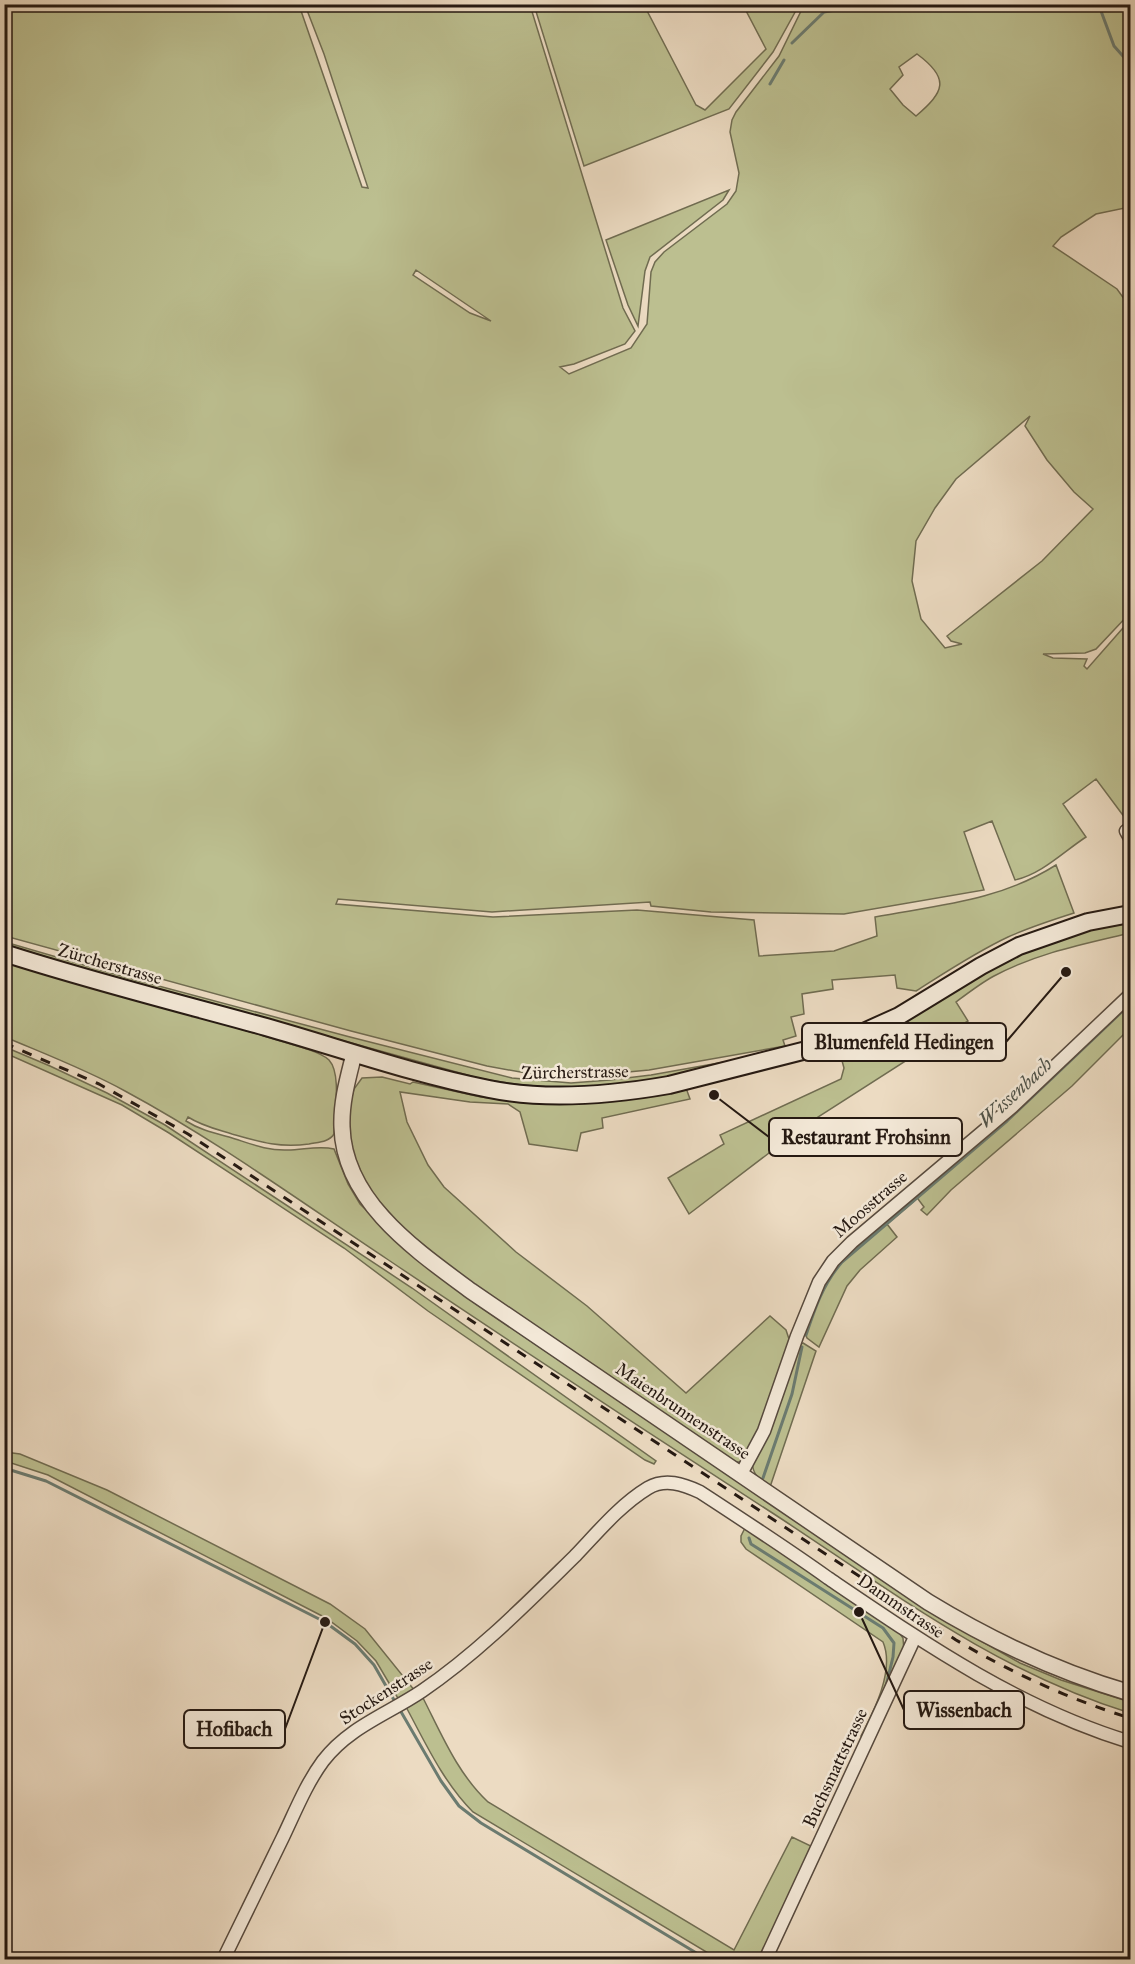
<svg xmlns="http://www.w3.org/2000/svg" width="1135" height="1964" viewBox="0 0 1135 1964" font-family="'IM FELL Great Primer',serif">
	<style>
		.green { fill: #bcbf90; stroke: #706c51; stroke-width: 1.5; fill-rule: evenodd }
		.lines { fill: none; stroke-linecap: round; stroke-linejoin: round }
		.stream { stroke: #6b7b70; stroke-width: 3 }
		.minor-casing { stroke: #574a3e; stroke-width: 15 }
		.tertiary-casing { stroke: #574a3e; stroke-width: 18 }
		.secondary-casing { stroke: #251912; stroke-width: 20 }
		.minor { stroke: #f3e8d7; stroke-width: 12 }
		.tertiary { stroke: #f3e8d7; stroke-width: 15 }
		.secondary { stroke: #f3e8d7; stroke-width: 16 }
		.rail { stroke: #251912; stroke-width: 3; stroke-dasharray: 10 10; stroke-linecap: butt }
		.labels { text-anchor: middle; dominant-baseline: central; stroke-width: 5; stroke-linejoin: round; paint-order: stroke }
		.street-label { font-size: 18px; fill: #251912; stroke: #f3e8d7 }
		.water-label { font-size: 20px; font-style: italic; fill: #4e5249; stroke: #f3e8d7 }
		.leader { fill: none; stroke: #251912; stroke-width: 2 }
		.callout-dot { fill: #251912; stroke: #f3e8d7; stroke-width: 2 }
		.callout { fill: #f3e8d7; stroke: #251912; stroke-width: 2 }
		.callout-label { font-size: 20px; text-anchor: middle; font-weight: bold; fill: #251912 }
	</style>
	<rect width="100%" height="100%" fill="#ecdbc2"/>
	<filter id="stains"><feTurbulence type="fractalNoise" baseFrequency=".00333" numOctaves="4"/><feColorMatrix values="0 0 0 0 .2 0 0 0 0 .09 0 0 0 0 .02 0 0 0 .5 -.17"/></filter>
	<radialGradient id="worn" r=".72"><stop offset=".6" stop-color="#630" stop-opacity="0"/><stop offset="1" stop-color="#630" stop-opacity=".3"/></radialGradient>
	<path class="green" d="M4 5H299L362 187 368 188 324 54 305 5H530L623 308 635 331 625 344 574 364 560 367 569 374 631 348 647 324 651 272 655 262 664 252 727 204 736 191 739 173 730 132 732 120 736 112 779 56 804 5H1130V207L1096 214 1061 237 1053 246 1117 289 1130 307V613L1096 649 1085 653 1043 654 1053 658 1087 659 1084 666 1087 669 1130 620V818L1128 822 1096 779 1063 804 1086 837C1063 852 1042 874 1015 880L992 821 964 832 984 890 844 914 711 912 651 906 650 902 492 912 338 899 336 904 493 917 637 910 754 920 759 956 834 951 877 936 875 917C939 905 999 901 1056 865L1074 913C1052 920 1030 927 1008 937 976 952 946 972 916 991L897 988 895 975 832 980 833 989 802 994 804 1014 791 1017 796 1036 783 1040 785 1046 649 1070 607 1074 537 1075 487 1066 351 1031 5 936ZM917 54C951 79 944 92 916 116L903 105 890 89 903 75 899 67ZM416 270 491 321 470 313 413 275ZM1030 416 1025 426 1047 460 1074 492 1093 509 1042 561 947 636 951 641 962 644 945 648 921 619 912 581 916 541 935 508 956 479Z
		M534 5H644L696 105 705 110 766 49 743 5H799L773 52 729 109 584 166Z
		M729 190 723 200 650 257 645 271 638 326 628 305 606 240Z
		M1130 921V933C1084 944 1037 953 994 976 981 983 968 993 956 1002L968 1021 807 1124 689 1214 668 1178 724 1144 720 1135 841 1079 844 1068 841 1057 831 1055 816 1060 814 1056 1003 960 1081 931Z
		M5 942 125 977 350 1037 512 1078 571 1083 610 1080 651 1075 758 1056C729 1063 699 1074 669 1079 605 1090 542 1091 478 1078L5 947Z
		M4 958 304 1048C312 1051 323 1054 329 1060 342 1074 334 1115 334 1134 329 1142 319 1142 309 1144 279 1148 260 1142 232 1134 216 1129 202 1126 188 1117L186 1121C200 1130 214 1133 229 1137 249 1143 266 1151 288 1150 303 1150 319 1145 334 1149L348 1184 360 1204 408 1251 476 1304 937 1616 1020 1663 1061 1680 1130 1702V1713C995 1671 890 1590 774 1514 644 1430 515 1345 387 1259 301 1202 216 1140 125 1091 87 1070 45 1054 5 1037Z
		M1130 1000V1028L1072 1086 951 1190 927 1215 921 1210 924 1207 918 1199V1192Z
		M5 1047 50 1066 107 1093 165 1125 412 1288 656 1461 654 1464 645 1460 428 1311 344 1248 169 1133 122 1105 5 1053Z
		M382 1077 410 1084 413 1082 481 1097 514 1101 686 1088 690 1099 602 1118 603 1128 581 1133 577 1151 529 1144 520 1112 508 1104 470 1102 400 1092 407 1122 428 1165 444 1187 516 1252 587 1306 686 1393 770 1316 786 1330 790 1342 761 1428 746 1458 740 1462H733L474 1286 405 1230 368 1189 353 1153 349 1128 350 1104 354 1089 362 1078Z
		M909 1200 913 1202 887 1224 897 1237 860 1270 847 1286 819 1347 807 1338 804 1330 817 1294 841 1258Z
		M803 1343 816 1351 770 1487C760 1480 753 1476 752 1462L800 1344Z
		M5 1452 20 1454 107 1490 330 1604 365 1629 415 1691 399 1700 376 1661 357 1641 326 1618 48 1475 5 1461Z
		M746 1526 898 1631 903 1638 904 1651 866 1739 861 1736C874 1711 895 1670 883 1642L746 1549 741 1542V1536Z
		M422 1696C441 1733 457 1773 488 1802L734 1950 792 1837 815 1848 762 1959H718L473 1812C443 1782 425 1742 405 1705Z"/>
	<g class="lines">
		<path class="stream" d="M1095 4 1101 11 1114 46 1130 64
			M792 43 824 12 840 9 847 4
			M770 84 784 60
			M806 1335C815 1308 823 1284 842 1262L1007 1121 1130 1004
			M4 1468 46 1481 325 1622 355 1644 374 1665 394 1700
			M763 1478 792 1394 802 1347
			M749 1538 751 1544 883 1628 894 1643 893 1657 885 1690
			M400 1710 441 1781 459 1806 481 1823 708 1960"/>
		<defs>
			<path id="minor" d="M1126 831 1130 838
				M741 1474 764 1431 797 1336 819 1282 833 1261 852 1242 1012 1107 1130 995
				M223 1960C243 1919 263 1878 283 1837 295 1812 306 1784 323 1761 349 1727 388 1714 422 1691 478 1653 527 1603 575 1556 597 1533 620 1505 648 1488 665 1478 683 1484 700 1492 743 1520 786 1548 828 1578 924 1643 1018 1708 1130 1742
				M765 1960 915 1637"/>
			<path id="tertiary" d="M354 1054C348 1078 341 1102 342 1127 344 1202 417 1251 471 1291L928 1602C992 1641 1058 1672 1130 1693"/>
			<path id="secondary" d="M4 953C91 981 179 1003 266 1027 340 1048 413 1074 489 1089 547 1101 612 1095 669 1085L846 1040 899 1016 981 966 1019 946 1088 922 1130 914"/>
		</defs>
		<use href="#minor" class="minor-casing"/>
		<use href="#tertiary" class="tertiary-casing"/>
		<use href="#secondary" class="secondary-casing"/>
		<use href="#minor" class="minor"/>
		<use href="#tertiary" class="tertiary"/>
		<use href="#secondary" class="secondary"/>
		<path class="rail" d="M4 1043 99 1084 188 1134 956 1640C1012 1673 1069 1699 1130 1718"/>
	</g>
	<g class="labels">
		<g class="street-label">
			<text transform="translate(110 964) rotate(16)">Zürcherstrasse</text>
			<text transform="translate(575 1072) rotate(-1)">Zürcherstrasse</text>
			<text transform="translate(870 1204) rotate(-41)">Moosstrasse</text>
			<text transform="translate(683 1411) rotate(34)">Maienbrunnenstrasse</text>
			<text transform="translate(901 1606) rotate(34)">Dammstrasse</text>
			<text transform="translate(386 1691) rotate(-33)">Stockenstrasse</text>
			<text transform="translate(835 1768) rotate(-65)">Buchsmattstrasse</text>
		</g>
		<g class="water-label">
			<text transform="translate(1015 1092) rotate(-43)">Wissenbach</text>
		</g>
	</g>
	<path class="leader" d="M1066 972L1006 1042M714 1095L769 1137M859 1612L904 1710M325 1622L285 1729"/>
	<g class="callout-dot">
		<circle cx="1066" cy="972" r="6"/>
		<circle cx="714" cy="1095" r="6"/>
		<circle cx="859" cy="1612" r="6"/>
		<circle cx="325" cy="1622" r="6"/>
	</g>
	<g class="callout">
		<rect x="802" y="1023" width="204" height="38" rx="6"/>
		<rect x="769" y="1118" width="193" height="38" rx="6"/>
		<rect x="904" y="1691" width="120" height="38" rx="6"/>
		<rect x="184" y="1710" width="101" height="38" rx="6"/>
	</g>
	<g class="callout-label">
		<text x="904" y="1049">Blumenfeld Hedingen</text>
		<text x="866" y="1144">Restaurant Frohsinn</text>
		<text x="964" y="1717">Wissenbach</text>
		<text x="234" y="1736">Hofibach</text>
	</g>
	<rect width="1135" height="1964" fill="none" stroke="#ecdbc2" stroke-width="24"/>
	<rect x="6" y="6" width="1123" height="1952" fill="none" stroke="#251912" stroke-width="3"/>
	<rect x="12" y="12" width="1111" height="1940" fill="none" stroke="#251912" stroke-width="1.5"/>
	<rect width="100%" height="100%" filter="url(#stains)"/>
	<rect width="100%" height="100%" fill="url(#worn)"/>
</svg>
